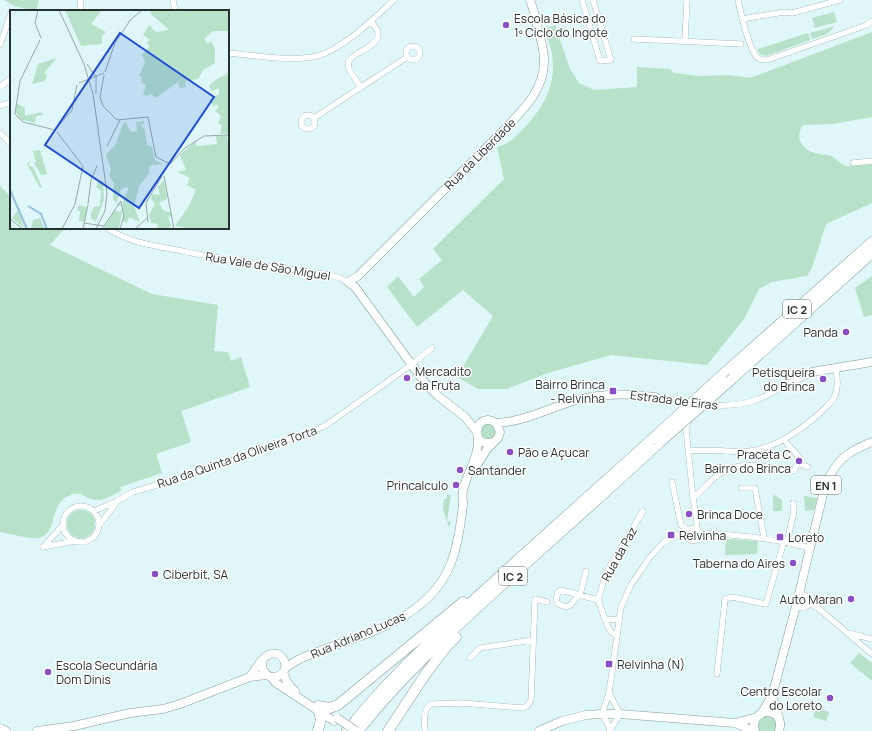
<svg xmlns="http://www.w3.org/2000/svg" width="872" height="731" viewBox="0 0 872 731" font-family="Manrope,sans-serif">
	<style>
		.green { fill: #b5e2c8 }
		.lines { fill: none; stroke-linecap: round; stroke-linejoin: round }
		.street-casing { stroke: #869c9e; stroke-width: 6 }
		.secondary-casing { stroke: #869c9e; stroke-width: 9 }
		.primary-casing { stroke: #869c9e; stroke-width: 9 }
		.highway-casing { stroke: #869c9e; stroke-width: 11 }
		.street { stroke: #fff; stroke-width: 5.5 }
		.secondary { stroke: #fff; stroke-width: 8 }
		.primary { stroke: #fff; stroke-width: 8 }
		.highway { stroke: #fff; stroke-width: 10 }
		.secondary-bridge-casing { stroke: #869c9e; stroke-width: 9; stroke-linecap: butt }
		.highway-bridge-casing { stroke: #869c9e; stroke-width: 11; stroke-linecap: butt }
		.secondary-bridge { stroke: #fff; stroke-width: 8 }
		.highway-bridge { stroke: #fff; stroke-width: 10 }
		.poi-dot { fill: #8a4fc5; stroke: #fff; stroke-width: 1.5 }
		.labels { text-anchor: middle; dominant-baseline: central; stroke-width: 3; stroke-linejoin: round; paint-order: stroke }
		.shield { fill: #fff; stroke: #686f6f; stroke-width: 1 }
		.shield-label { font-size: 11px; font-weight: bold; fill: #283131 }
		.poi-label { font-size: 12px; fill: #283131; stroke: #fff; text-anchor: start }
		.street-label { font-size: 12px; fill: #283131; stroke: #fff }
		.inset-river { fill: none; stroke: #96c1e3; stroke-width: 2 }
		.inset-road { fill: none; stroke: #96a8a8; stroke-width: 1 }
		.view { fill: #1d4ed8; fill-opacity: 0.15; stroke: #1d4ed8; stroke-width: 2 }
		.inset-edge { fill: none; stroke: #283131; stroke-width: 2 }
	</style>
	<rect width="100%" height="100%" fill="#dff7f8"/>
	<path class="green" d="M4 0H39L36 11 14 6Z
		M834 12 837 22 815 28 812 18Z
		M555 25 570 69 579 83 594 90 637 87V67L670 69 674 73 700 76 729 75 750 78 872 32V117L833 124 803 125C794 137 802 150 815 153 820 155 826 154 831 156 836 158 841 165 847 166 854 167 864 165 872 164V203L826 224 812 268 807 276 772 282 759 289 744 319 707 365 611 355 548 373 507 389H478L457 377 493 316 463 290 417 327 387 287 398 276 414 297 424 287 419 279 442 260 433 249 504 179 497 147C511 143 514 138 524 128 546 105 558 81 551 49 549 42 546 35 543 29Z
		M835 26 827 34 812 39 810 33Z
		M808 33 810 40 766 56 760 54 758 51V49Z
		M0 186 11 197V228H65L50 245 152 294 218 305 214 351 228 352 231 361 241 357 250 387 181 411 191 442 156 454 162 473 120 487 121 491C114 494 104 501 96 500 87 500 82 491 73 494 47 501 60 532 39 538 32 540 8 533 0 532Z
		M872 276V315L864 317 855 288Z
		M491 423 497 430 494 438 483 439 480 429 483 424Z
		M447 495H451L447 521 451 522 449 527 443 509 444 499H447Z
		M773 495 776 496 782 500V511H773Z
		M804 496 817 498 814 510 805 511Z
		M67 524a14 14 0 1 1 28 0a14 14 0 1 1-28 0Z
		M726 539 758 541 757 554 725 555Z
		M859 653 872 663V681L850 663Z
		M816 708 829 712 826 721 813 717Z
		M768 715 777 721 776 731H757L759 718Z"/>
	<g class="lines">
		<defs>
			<path id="street" d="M80 0 81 11
				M173 0 175 11
				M582 0 600 61 611 60 593 0
				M738 0C741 14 748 44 756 56 758 59 762 60 767 60L867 25 872 21
				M742 19 784 12 792 13 840 0
				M634 39 741 44
				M685 41 687 0
				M0 45 11 13
				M406 53a7 7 0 1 1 14 0a7 7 0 1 1-14 0Z
				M228 53C253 55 294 62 317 56 344 49 374 18 394 0
				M0 87 11 78
				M361 88 349 69 348 62C355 51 371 50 378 38V31L371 21
				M0 106 11 102
				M301 122a7 7 0 1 1 14 0a7 7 0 1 1-14 0Z
				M314 118 407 57
				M0 133 11 144
				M853 163 872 161
				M107 228C129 243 157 246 182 251 231 261 281 268 330 275L340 278 348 282
				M655 397 692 403
				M703 404C744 409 762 400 796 379
				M690 418 686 428 693 498 697 521 696 528
				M688 451C709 448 729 453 750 451 778 447 801 430 822 411 826 407 831 403 834 398 839 388 837 378 836 367
				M798 463 808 467
				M672 482 681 525 688 530
				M741 488H755L764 538
				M693 498C703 490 711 479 721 473 741 459 771 468 794 471L800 458 784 440
				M63 524a18 18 0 1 1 36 0a18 18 0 1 1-36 0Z
				M94 511 117 501 133 492 184 477 264 449 325 426 411 365 432 348
				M100 524 117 502
				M700 534 705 533C741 536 775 538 809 548
				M787 542 794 512 793 503
				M43 547 75 541
				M43 547 63 525
				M586 571 580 595 575 599 571 605 566 607 558 604 556 600 558 592 561 590 598 600
				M800 592 807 597 811 604 818 608 872 654
				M796 606 803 608 811 604
				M605 620 619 619
				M849 633 872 639
				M617 636 611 632 607 625 598 600 606 573 643 511
				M470 658 480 648 533 640
				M717 674 725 599 732 597 766 604 784 541
				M609 693 620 714 610 730
				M425 731C425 721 422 711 431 704L462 703 522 708 527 706 531 700 535 599 547 602
				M610 731 607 722 602 714 609 693 621 607 631 585 650 557 663 543 675 536 687 532 692 528 698 530 699 537 697 540 692 541 688 538 687 532"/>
			<path id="secondary" d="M796 379 812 372 872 362
				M496 423C523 422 547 409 573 401 600 393 627 393 655 397
				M477 432 465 417 438 396 425 383 355 287 348 282 358 276 500 134C520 113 545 91 544 60 544 50 541 41 539 32 536 22 534 10 530 0
				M477 465 487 449 498 438 500 432 496 423C474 409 469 450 493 442
				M285 668C290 665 295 661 300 659 354 635 427 625 451 563 458 545 461 523 463 504 463 500 462 495 463 491 467 471 479 459 478 437
				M283 672C286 680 288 686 295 691
				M250 677C256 669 265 650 277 654 281 655 284 659 285 663 288 680 261 683 262 663
				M271 677 276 683 334 721
				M735 723 757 717
				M0 728 6 731
				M37 731 74 726 130 713 163 709 180 704 250 677 266 675
				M539 731 562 721 586 715 602 714H620L735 723 753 731"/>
			<path id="primary" d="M772 696 779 718
				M761 714 772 696 796 606 825 486C836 460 847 452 872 442
				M755 731C748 706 787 706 779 731"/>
			<path id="highway" d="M721 376 872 242
				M733 378 872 253
				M318 706 329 708 338 705 463 602
				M318 731 321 719 319 711
				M347 731C382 686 425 646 466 607 527 551 589 496 650 441
				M358 731C406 670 466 618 523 566 569 525 615 484 660 442
				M388 731 427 672 447 646 456 637"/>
		</defs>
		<use href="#street" class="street-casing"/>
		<use href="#secondary" class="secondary-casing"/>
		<use href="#primary" class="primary-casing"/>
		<use href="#highway" class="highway-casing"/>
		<use href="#street" class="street"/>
		<use href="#secondary" class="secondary"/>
		<use href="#primary" class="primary"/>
		<use href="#highway" class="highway"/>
		<defs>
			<path id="secondary-bridge" d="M337 718 356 731"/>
			<path id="highway-bridge" d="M650 441 721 376
				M660 442 733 378"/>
		</defs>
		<use href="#secondary-bridge" class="secondary-bridge-casing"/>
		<use href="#highway-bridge" class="highway-bridge-casing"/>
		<use href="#secondary-bridge" class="secondary-bridge"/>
		<use href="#highway-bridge" class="highway-bridge"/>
	</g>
	<g class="poi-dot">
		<circle cx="506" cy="25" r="4"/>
		<circle cx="846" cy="332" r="4"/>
		<circle cx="407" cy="378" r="4"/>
		<circle cx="823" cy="379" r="4"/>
		<rect x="609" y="387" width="8" height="8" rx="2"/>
		<circle cx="510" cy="452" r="4"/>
		<circle cx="799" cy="461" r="4"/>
		<circle cx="460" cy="470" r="4"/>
		<circle cx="456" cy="485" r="4"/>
		<circle cx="689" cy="514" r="4"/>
		<rect x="667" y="531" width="8" height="8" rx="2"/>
		<rect x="776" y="533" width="8" height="8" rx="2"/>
		<circle cx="793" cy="563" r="4"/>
		<circle cx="155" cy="574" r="4"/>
		<circle cx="851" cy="599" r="4"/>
		<rect x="605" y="660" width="8" height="8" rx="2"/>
		<circle cx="48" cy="672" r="4"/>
		<circle cx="830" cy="698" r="4"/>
	</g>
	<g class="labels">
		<g class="shield">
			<rect x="783" y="300" width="28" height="18" rx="3"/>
			<rect x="811" y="476" width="30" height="18" rx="3"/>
			<rect x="499" y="567" width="28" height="18" rx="3"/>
		</g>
		<g class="shield-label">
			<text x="797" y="309">IC 2</text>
			<text x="826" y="485">EN 1</text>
			<text x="513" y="576">IC 2</text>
		</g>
		<g class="poi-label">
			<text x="514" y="18">Escola Básica do<tspan x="514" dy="14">1º Ciclo do Ingote</tspan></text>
			<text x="838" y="332" text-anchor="end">Panda</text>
			<text x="415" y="371">Mercadito<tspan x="415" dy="14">da Fruta</tspan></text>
			<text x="815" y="372" text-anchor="end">Petisqueira<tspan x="815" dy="14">do Brinca</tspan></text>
			<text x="605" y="384" text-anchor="end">Bairro Brinca<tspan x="605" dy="14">- Relvinha</tspan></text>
			<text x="518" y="452">Pão e Açucar</text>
			<text x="791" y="454" text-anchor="end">Praceta C<tspan x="791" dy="14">Bairro do Brinca</tspan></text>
			<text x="468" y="470">Santander</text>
			<text x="448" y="485" text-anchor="end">Princalculo</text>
			<text x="697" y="514">Brinca Doce</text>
			<text x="679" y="535">Relvinha</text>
			<text x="788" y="537">Loreto</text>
			<text x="785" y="563" text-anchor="end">Taberna do Aires</text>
			<text x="163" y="574">Ciberbit, SA</text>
			<text x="843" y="599" text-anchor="end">Auto Maran</text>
			<text x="617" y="664">Relvinha (N)</text>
			<text x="56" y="665">Escola Secundária<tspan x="56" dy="14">Dom Dinis</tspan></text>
			<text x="822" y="691" text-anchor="end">Centro Escolar<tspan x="822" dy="14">do Loreto</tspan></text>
		</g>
		<g class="street-label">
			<text transform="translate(480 154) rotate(-45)">Rua da Liberdade</text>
			<text transform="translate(268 266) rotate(9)">Rua Vale de São Miguel</text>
			<text transform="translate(674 400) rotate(7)">Estrada de Eiras</text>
			<text transform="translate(237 457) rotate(-19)">Rua da Quinta da Oliveira Torta</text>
			<text transform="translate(619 554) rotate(-61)">Rua da Paz</text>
			<text transform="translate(358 635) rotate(-23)">Rua Adriano Lucas</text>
		</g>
	</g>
	<g transform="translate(10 10)">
		<rect width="219" height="219" fill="#dff7f8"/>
		<path d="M55 0H92L81 14 96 22 92 26V34L71 36ZM142 0H219V21H203L194 29 198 34 201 31 205 39V53L193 60 188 69 175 71 176 77 170 78 168 72 146 88 141 84 137 86 133 85 136 74 131 73 132 67 129 66 135 52 132 45 140 36 137 34 139 29 133 25 139 15 146 22 159 20 140 3ZM47 48 34 63 37 65 35 71 22 74 28 54ZM219 63V124H210L212 115 208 114 211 106 205 101 209 97 206 94 204 97 199 90 209 84V78L202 81 199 76 204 71ZM6 93 15 98V106L31 102 33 105 26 106 25 113 10 109 5 100ZM134 111V114H130L135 120 137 135 142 137 145 150 153 154 141 155 138 160 140 162 129 176 124 197 130 212 119 207 117 213 113 211V191L119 178 115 177 110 181 107 193 103 189 104 173 99 166 101 159 96 145 106 134 113 114 116 112 121 122 127 121 126 112ZM206 126H217L219 140V219H172L173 217 165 216 179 196 186 180 177 175 180 168 167 162 176 160 170 145 185 132 187 136 207 134ZM30 140 37 164 31 165 24 153 26 152 23 141ZM21 150 18 155 23 157 32 177 30 178 17 154ZM89 170 93 171 94 189 86 212 81 208V203L84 197 90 196 91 181 86 177ZM154 170 157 189 149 193 153 200 161 203 162 206 158 207 161 215 159 219H148L147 214 141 213 139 205 145 194 141 189 142 184 150 185 148 177ZM109 192 113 196 109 219H90L96 215 105 200 109 202 112 199V196L107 195ZM69 195 77 197 74 212 69 211 70 201 67 200ZM8 200 14 218 2 208ZM30 208 35 219H21L23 210Z" fill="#b5e2c8"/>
		<path class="inset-river" d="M0 180 17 219M18 196 31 204 37 219"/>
		<path class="inset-road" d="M28 0 25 13 31 28M49 0 74 54 83 84 97 183 95 201 86 219M118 12 132 0M30 30 10 71 5 104 13 112 45 120M77 54 85 66M95 62 105 33 119 12M94 65 90 87 93 96 107 110 138 107 146 147 160 154M69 73 94 63M86 84V66M45 120 62 100 67 75M47 122 73 156 65 194 52 219M97 136 110 110M160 154 175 138 194 126 219 125M154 166 164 219M78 194 81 170 87 156M0 209 13 219M138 212 136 193 152 166M74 213 94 216 111 191 114 206 110 219M73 219 78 195M125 219 137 208"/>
		<path class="view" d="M110 23 204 87 129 198 35 135Z"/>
		<rect width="219" height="219" class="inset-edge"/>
	</g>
</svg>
